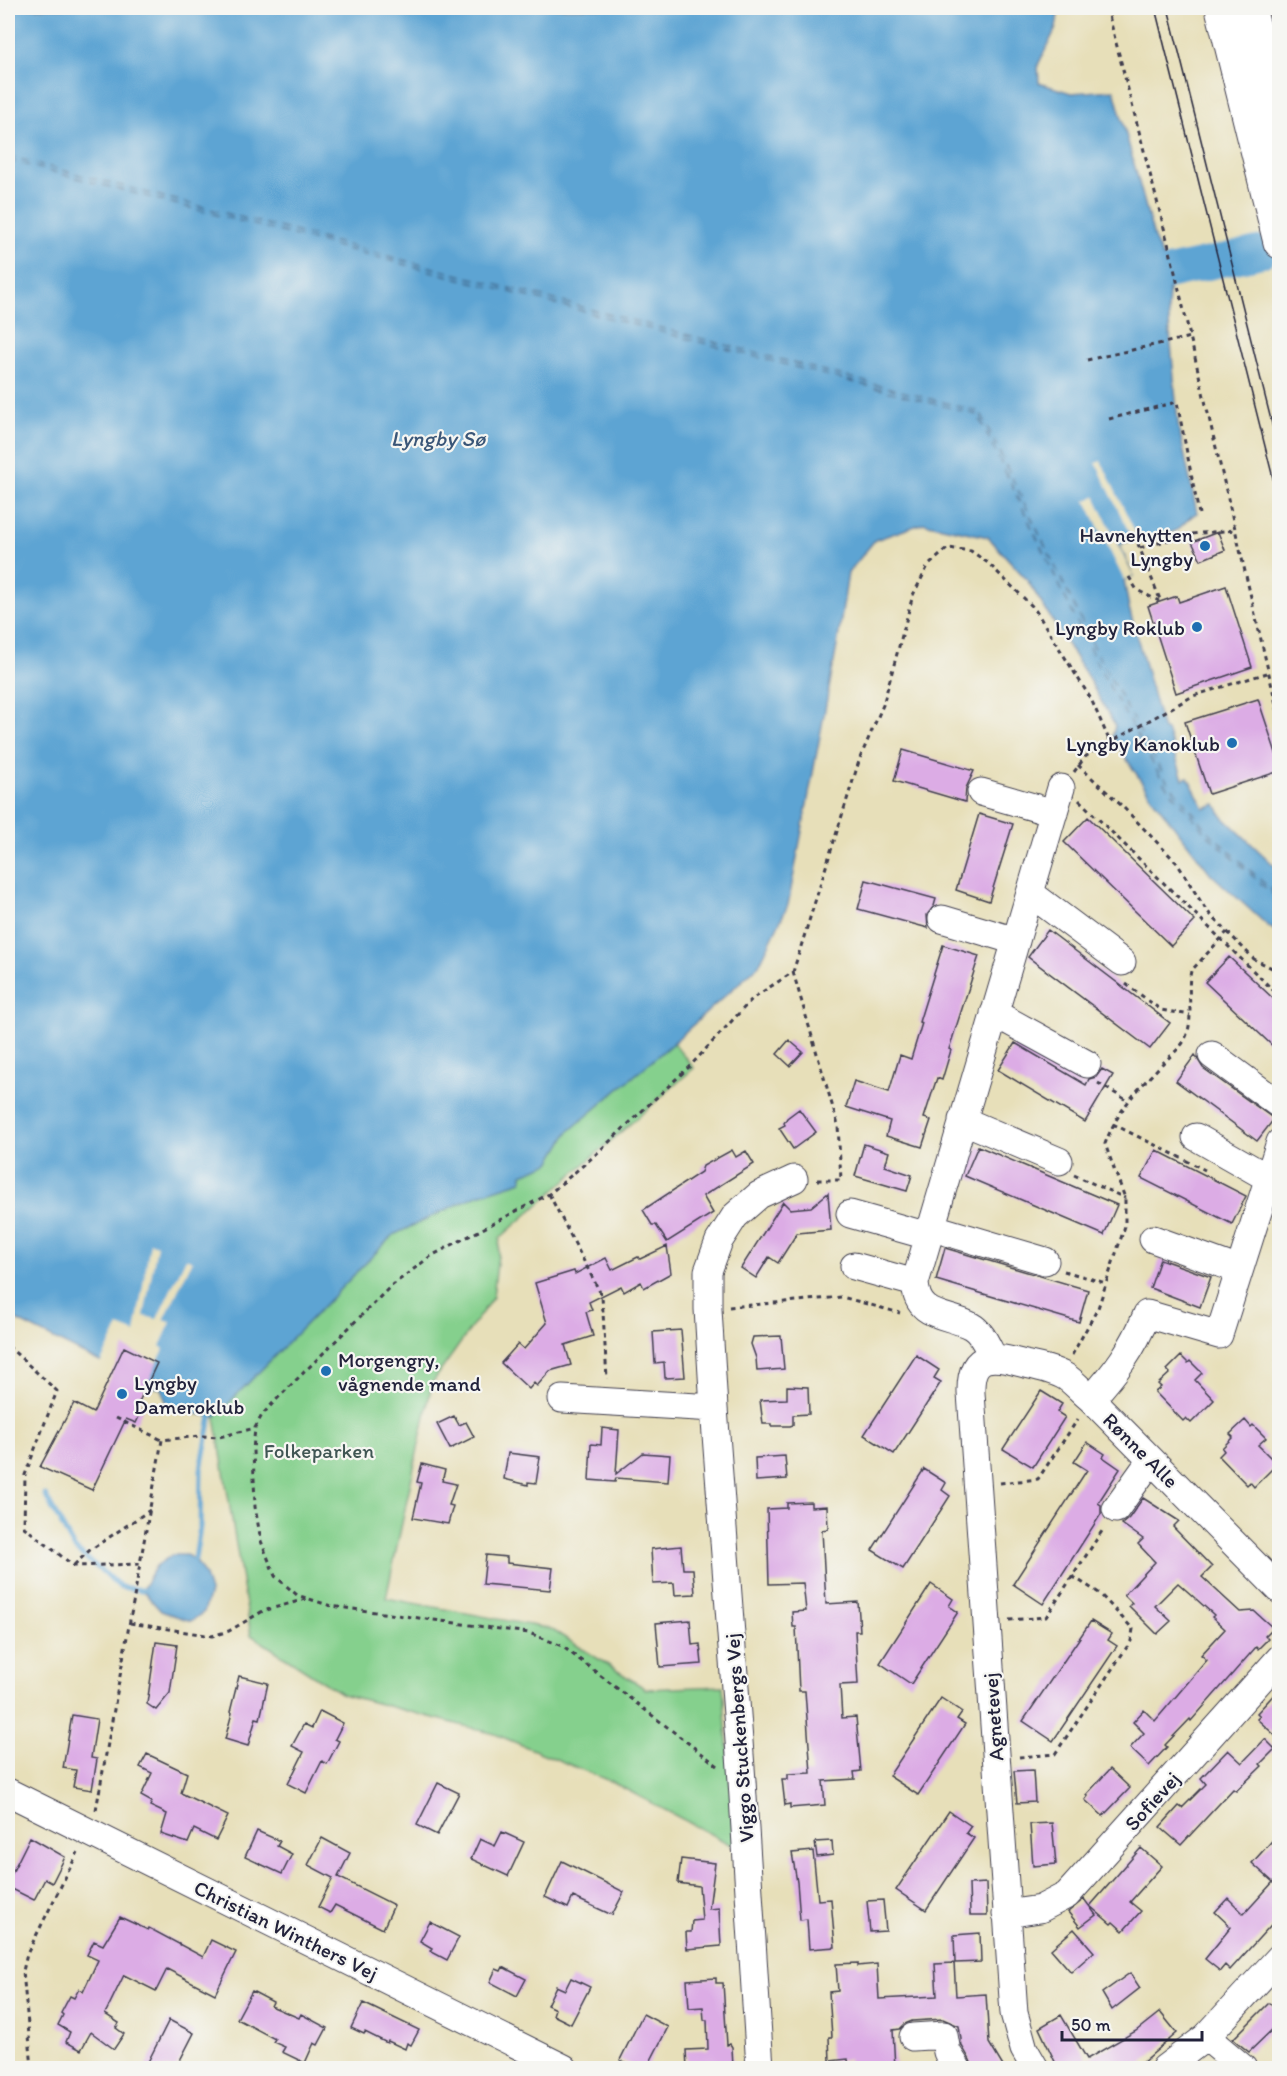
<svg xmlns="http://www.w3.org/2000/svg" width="1287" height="2076" viewBox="0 0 1287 2076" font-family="Itim,sans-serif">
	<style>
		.green { fill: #85d08d; stroke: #547964; stroke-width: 1.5 }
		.water { fill: #5da4d3; stroke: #406387; stroke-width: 1.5 }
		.pier { fill: #e7dfb9 }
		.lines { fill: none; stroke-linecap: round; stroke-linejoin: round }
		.stream { stroke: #5da4d3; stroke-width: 5 }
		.river { stroke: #5da4d3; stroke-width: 33 }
		.ferry { stroke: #3a5678; stroke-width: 1.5; stroke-dasharray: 8 6; stroke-linecap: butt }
		.building { fill: #dcace5 }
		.minor-casing { stroke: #403e4e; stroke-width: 29 }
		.highway-casing { stroke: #403e4e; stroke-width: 35 }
		.path { stroke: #403e4e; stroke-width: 3; stroke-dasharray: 4.5 4.5; stroke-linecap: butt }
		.minor { stroke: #fff; stroke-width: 27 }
		.highway { stroke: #fff; stroke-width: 33 }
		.tram { stroke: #22223b; stroke-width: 1.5 }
		.poi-dot { fill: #1f6fb2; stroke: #f6f6f2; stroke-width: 2 }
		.labels { text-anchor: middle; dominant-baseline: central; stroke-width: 4.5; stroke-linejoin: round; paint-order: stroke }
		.poi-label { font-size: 21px; fill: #22223b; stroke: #f6f6f2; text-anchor: end }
		.park-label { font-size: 21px; fill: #405654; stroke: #f6f6f2 }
		.street-label { font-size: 21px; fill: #22223b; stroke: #f6f6f2 }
		.water-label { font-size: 22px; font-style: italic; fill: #3a5678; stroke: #f6f6f2 }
	</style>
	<rect width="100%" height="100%" fill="#f6f6f2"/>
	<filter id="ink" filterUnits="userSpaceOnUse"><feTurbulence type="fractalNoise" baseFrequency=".0167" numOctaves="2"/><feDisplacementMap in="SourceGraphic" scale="12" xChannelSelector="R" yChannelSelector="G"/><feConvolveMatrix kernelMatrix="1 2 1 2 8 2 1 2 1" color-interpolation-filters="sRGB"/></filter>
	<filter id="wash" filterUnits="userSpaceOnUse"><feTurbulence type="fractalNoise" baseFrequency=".008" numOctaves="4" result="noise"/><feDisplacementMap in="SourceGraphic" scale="24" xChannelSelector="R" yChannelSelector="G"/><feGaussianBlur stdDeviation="1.35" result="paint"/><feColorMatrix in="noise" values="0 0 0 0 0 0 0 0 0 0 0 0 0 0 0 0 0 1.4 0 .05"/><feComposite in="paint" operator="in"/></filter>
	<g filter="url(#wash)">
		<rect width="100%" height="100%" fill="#e7dfb9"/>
		<path class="green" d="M673 1043 694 1068 500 1238 493 1297 432 1383 386 1598 551 1629 646 1689 723 1686 735 1847 612 1782 495 1734 342 1694 251 1635 215 1417 393 1235 475 1196 522 1181V1174L550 1163 569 1131Z"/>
		<path class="water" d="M8 8H1059L1056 28 1038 65 1039 83 1071 93 1114 90 1155 241 1170 272 1168 310 1178 424 1197 513C1188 517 1183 527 1175 531 1158 539 1136 535 1120 545L1133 576 1124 580 1129 608 1163 730H1167L1183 779 1188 777 1204 808 1216 804 1222 816 1279 870V933L1269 927 1211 874 1153 799 1112 737 1115 726 1084 671 1027 580 988 537 924 523 875 540 848 573 837 646 788 905 759 965 673 1043 569 1131 550 1163 522 1174V1181L475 1196 393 1235 215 1417 180 1411 167 1407 162 1388 150 1387 8 1316Z
			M172 1555H186L195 1559 205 1576 210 1592 204 1612 191 1621 161 1611 142 1590 156 1566Z"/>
		<path class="pier" d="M1101 461 1140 542 1134 543 1096 463Z
			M1095 496 1133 576 1124 580 1086 501Z
			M150 1243 157 1245 144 1316 157 1319 186 1258 192 1261 164 1320 171 1322 160 1346 164 1349 145 1388 100 1364 119 1326 135 1333Z"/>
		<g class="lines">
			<path class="stream" d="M45 1495 75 1549 121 1587 142 1590
				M195 1559 200 1527 201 1470 211 1416"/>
			<path class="river" d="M1170 272 1260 252"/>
			<path class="ferry" d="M8 156 980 412 1102 663 1167 781 1210 833 1280 898
				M8 160 978 415 1098 666 1164 783 1208 835 1280 901"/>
		</g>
		<g id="blocks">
			<path class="building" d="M1218 532 1225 550 1201 560 1192 542Z
				M1226 586 1252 667 1176 693 1148 606 1177 596 1179 602Z
				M1258 699 1280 765V771L1209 794 1185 722Z
				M903 750 974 771 966 788 965 802 894 781Z
				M979 814 1013 824 989 901 956 890Z
				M1088 817 1195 921 1171 946 1064 842Z
				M866 880 936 899 934 906 927 915 928 928 858 909Z
				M1048 930 1170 1023 1150 1049 1028 957Z
				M943 945 979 956 949 1049 951 1050 942 1080 937 1078 933 1090 924 1118 931 1120 922 1147 886 1136 890 1121 846 1107 854 1081 889 1092 900 1055 911 1059 922 1023 919 1022Z
				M1229 957 1280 1005V1053L1205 982Z
				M789 1040 803 1052 790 1066 777 1054Z
				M1015 1043 1086 1085 1089 1079 1096 1077 1102 1069 1113 1075 1085 1122 998 1070Z
				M1195 1055 1203 1068 1274 1119 1257 1141 1176 1081Z
				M799 1109 816 1132 793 1149 779 1128 785 1125 784 1123 787 1118Z
				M864 1144 889 1152 885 1166 912 1175 907 1191 855 1176Z
				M978 1146 1117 1205 1104 1235 965 1176Z
				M732 1150 736 1157 746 1151 754 1164 703 1196 713 1213 667 1242 656 1225H652L643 1210 701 1172 703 1166Z
				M1156 1150 1246 1196 1232 1224 1141 1178Z
				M828 1193 831 1230 797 1233 778 1263 769 1257 756 1278 741 1268 783 1202 790 1209 811 1207Z
				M667 1246 671 1273 644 1288 641 1282 624 1292 621 1286 589 1302 592 1310 586 1312 593 1336 565 1345 571 1365 550 1371 537 1386 534 1383 529 1389 501 1363 518 1344 524 1349 547 1323 535 1283 574 1271 575 1274 606 1258 612 1270 638 1257 640 1259Z
				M945 1248 1088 1290 1079 1322 936 1280Z
				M1160 1259 1211 1277 1200 1307 1150 1288Z
				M681 1330 685 1377 665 1378 664 1362 655 1363 653 1332Z
				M781 1336 784 1369 757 1371 756 1358 751 1344 753 1337Z
				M124 1347 157 1363 138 1404 144 1406 136 1423 126 1419 92 1490 40 1467 74 1403 93 1413Z
				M916 1355 939 1370 934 1378 941 1382 894 1454 864 1435Z
				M1181 1356 1188 1363 1190 1361 1202 1373 1195 1380 1214 1400 1191 1423 1186 1418 1183 1421 1155 1392 1161 1387 1158 1384 1170 1373 1167 1370Z
				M787 1386 808 1387 809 1414 793 1415V1425L790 1426H771V1424H763L760 1400 787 1399Z
				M1041 1391 1062 1404 1057 1412 1065 1417 1033 1467 1003 1449Z
				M454 1416 459 1425 466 1422 474 1437 450 1449 437 1424Z
				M1245 1420 1251 1427 1253 1425 1266 1438 1258 1445 1277 1464 1254 1487 1250 1482 1247 1485 1219 1456 1224 1451 1222 1448 1233 1437 1230 1434Z
				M602 1428 619 1430 616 1474 643 1453 670 1455 668 1482 616 1478 615 1482 589 1480 591 1444 601 1445Z
				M1087 1442 1105 1454 1103 1457 1120 1469 1098 1503 1101 1505V1514L1043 1604 1013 1584 1087 1470 1074 1462Z
				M508 1453 540 1457 536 1483 528 1482V1485L504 1479Z
				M785 1456 787 1479 756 1481 755 1458Z
				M422 1464 445 1470 442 1481 456 1484 449 1505 453 1506 448 1524 413 1518 421 1483 417 1482Z
				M924 1469 946 1483 942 1490 950 1496 903 1569 872 1550Z
				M1143 1498 1179 1521 1173 1527 1212 1567 1202 1577 1240 1612 1254 1611 1273 1628 1265 1636 1268 1639 1258 1649 1256 1647 1191 1721 1190 1719 1165 1745 1167 1747 1149 1766 1130 1748 1144 1733 1133 1722 1144 1710 1155 1721 1207 1660 1201 1655 1225 1629 1212 1617 1214 1615 1178 1583 1155 1606 1171 1621 1157 1634 1129 1606 1132 1603 1124 1595 1155 1562 1138 1544 1143 1539 1122 1524 1129 1518Z
				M811 1502V1507L827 1506 828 1529 822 1530 826 1604 858 1602 860 1631H855L858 1684 840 1685 842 1718 856 1717 861 1771 854 1772 855 1779 823 1781 825 1805 790 1808V1804L785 1805 782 1779H788V1774L811 1773 805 1691H799L796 1627H793L792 1612 806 1611 803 1583 769 1584 767 1509 787 1508V1503Z
				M681 1546 683 1569H693L695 1594 675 1595 674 1583 653 1584 651 1549Z
				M486 1555 507 1557V1563L553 1568 550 1590 483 1584Z
				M931 1584 953 1599 949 1606 958 1612 911 1684 880 1663Z
				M690 1620 692 1645 700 1644 702 1664 660 1667 656 1623Z
				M1091 1621 1112 1634 1108 1640 1117 1646 1053 1741 1023 1721Z
				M156 1642 177 1645 170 1693 156 1710 147 1704Z
				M239 1676 268 1683 260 1719 256 1718 248 1746 225 1739 232 1713 230 1712Z
				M1280 1688V1740L1257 1719 1260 1716 1257 1713Z
				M941 1698 962 1712 957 1719 965 1724 918 1795 889 1776Z
				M320 1711 343 1723 335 1739 339 1741 327 1764 322 1761 306 1793 288 1784 304 1752 292 1746 304 1724 312 1728Z
				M72 1715 97 1719 91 1758 97 1759 92 1790 73 1787 76 1770 63 1768Z
				M1265 1739 1275 1749 1260 1764 1262 1766 1236 1791 1233 1789 1181 1845 1160 1827 1179 1806 1182 1808 1206 1784 1201 1778 1228 1750 1242 1763Z
				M147 1754 187 1773 181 1793 228 1816 216 1840 194 1829 188 1843 161 1834 167 1814 150 1806 152 1802 141 1796 152 1773 140 1767Z
				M1110 1769 1130 1788 1103 1816 1085 1800 1088 1796 1086 1795Z
				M1033 1770 1035 1802 1017 1803 1014 1771Z
				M438 1783 459 1793 437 1835 417 1825Z
				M949 1811 971 1826 966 1833 974 1838 926 1910 896 1890Z
				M1052 1823 1056 1864 1033 1866 1030 1824Z
				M257 1831 280 1841 277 1846 292 1854 282 1874 245 1857Z
				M502 1832 524 1842 508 1876 471 1859 480 1839 495 1846Z
				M1280 1832V1915L1230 1970 1225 1965 1220 1971 1205 1959 1231 1927 1215 1912 1228 1898 1244 1914 1273 1882 1252 1863Z
				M30 1837 65 1857 52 1883 45 1879 34 1900 8 1887V1881Z
				M322 1838 350 1853 338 1877 394 1905 383 1929 335 1905 330 1913 318 1907 333 1878 308 1865Z
				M832 1841 833 1855 817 1857 815 1842Z
				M1141 1848 1162 1866 1130 1902 1141 1911 1123 1931 1113 1922 1111 1924 1090 1906Z
				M813 1851 818 1900 831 1899 835 1947 809 1949 807 1919 800 1920 797 1882 792 1853Z
				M681 1859 715 1863 709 1909 719 1908 721 1946 687 1949 686 1932H691L692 1921 702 1920 699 1886 678 1883Z
				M562 1861 624 1892 612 1915 573 1897 568 1908 545 1897Z
				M986 1883 987 1915H970L969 1884Z
				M1084 1899 1096 1915 1080 1927 1068 1912Z
				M883 1900 886 1931 870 1932 867 1901Z
				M120 1917 148 1930 149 1928 203 1957 211 1940 236 1952 215 1994 167 1969 156 1991 124 1975 105 2014 119 2023 116 2028 124 2034 114 2049 91 2032 81 2050 66 2042 70 2032 58 2025 63 2015 61 2013 70 1996 74 1998 79 1989 83 1992 98 1960 87 1955 94 1941 103 1945Z
				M430 1922 459 1937 447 1960 430 1951 432 1948 420 1941Z
				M1074 1929 1094 1952 1071 1972 1051 1949Z
				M980 1933 981 1962 955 1963 954 1935Z
				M858 1963V1966L877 1964 879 1999 937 1996 935 1964 954 1963 956 1996 986 1994 989 2043 1004 2068H973L970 2060 962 2046 959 2026 943 2019 912 2021 905 2024 900 2029 893 2030 895 2068H849L848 2059 830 2061 829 2037H832L829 1992 838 1991 836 1964Z
				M503 1967 526 1979 517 1996 490 1982 496 1969 501 1971Z
				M1130 1973 1140 1988 1112 2010 1102 1993Z
				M571 1978 590 1987 571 2024 553 2015 555 2009 547 2005 556 1986 565 1990Z
				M716 1978V1983H723L727 2045 730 2044 732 2047 733 2068H687L686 2050 708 2049 707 2020H704L703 2007 689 2008 687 1980Z
				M252 1991 273 2002 271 2006 299 2018 301 2014 327 2028 318 2045 314 2043 305 2063 282 2052 285 2047 273 2042 275 2039 237 2019Z
				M363 2003 419 2030 411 2045 407 2043 405 2049 388 2041 387 2043 365 2032 364 2034 351 2028Z
				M1269 2003 1280 2013V2022L1249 2052 1233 2039Z
				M1160 2012 1177 2033 1142 2063 1131 2068H1058L1039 2028 1061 2015 1087 2059 1136 2031Z
				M643 2014 668 2027 647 2068H638L620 2060Z
				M169 2020 194 2033 176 2068H145Z"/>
		</g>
	</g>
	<g filter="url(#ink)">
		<use href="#blocks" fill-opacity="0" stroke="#403e4e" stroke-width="1.5"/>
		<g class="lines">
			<defs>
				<path id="minor" d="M981 792 1054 813
					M1030 893 1122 962
					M942 919 1016 941
					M994 1013 1087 1064
					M1212 1055 1280 1105
					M962 1120 1059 1161
					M1196 1137 1268 1178
					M850 1214 928 1236
					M930 1227 1045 1261
					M1153 1239 1239 1270
					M854 1266 915 1283
					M993 1357C987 1346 982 1332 971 1326 947 1313 917 1319 915 1283L1061 788
					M562 1399 714 1408
					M1091 1399C1116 1372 1133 1349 1147 1314L1219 1335 1280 1142
					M1116 1509 1151 1460
					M8 1792 564 2068
					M1006 1914 1040 1909 1067 1895 1280 1658
					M913 2037 944 2035 947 2052 957 2068
					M1206 2037 1243 2068
					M760 2068 742 1781 714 1408 708 1309V1271L719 1241 735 1216 759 1195 794 1179
					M1035 2068 1024 2049 1014 2013 971 1393C970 1351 993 1355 1025 1364 1039 1367 1054 1370 1066 1377 1075 1383 1082 1392 1091 1399L1280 1590
					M1165 2068 1206 2037 1280 1957"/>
				<path id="highway" d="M1222 8 1280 242
					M1249 8 1280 131"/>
			</defs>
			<use href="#minor" class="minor-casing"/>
			<use href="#highway" class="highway-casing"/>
			<path class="path" d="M1107 8 1170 251 1280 721
				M1087 360 1190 337
				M1109 419 1177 402 1199 514
				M1138 544 1161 602
				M1140 548 1191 534 1235 530
				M1129 577 1137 590 1159 601
				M1078 765 1121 805 1177 863 1206 910 1254 959 1280 972
				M1074 772 1085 757 1094 751 1193 696 1267 673
				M1079 800 1280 997
				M793 972 838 1125 841 1180H817
				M1126 984 1161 1010 1190 1015
				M1098 1083 1128 1101
				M1113 1124 1205 1170
				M1074 1175 1125 1198
				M549 1194 602 1296 607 1379
				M1064 1271 1106 1283
				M729 1307 842 1297 900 1313
				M8 1346 57 1391 25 1475 24 1527 74 1566 140 1564 162 1440 200 1436 219 1437 255 1428
				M1072 1355 1098 1308 1125 1226V1198L1105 1144C1118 1109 1138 1089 1163 1063 1170 1056 1181 1048 1185 1039 1195 1019 1186 992 1191 971L1227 932
				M116 1418 162 1440
				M1000 1483 1038 1479 1078 1419
				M74 1565 90 1550 150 1510
				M1009 1620 1046 1617 1104 1528
				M130 1623 212 1636 229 1631 263 1611 306 1599
				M1019 1757 1055 1754 1131 1641 1133 1629 1099 1593 1072 1576
				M718 1766 562 1646 529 1633 331 1606 297 1595 275 1576 261 1541 255 1507 253 1450 255 1428 262 1415 273 1403 390 1287 431 1256 549 1194 593 1157 691 1065 753 998 793 972 860 758 883 705 913 595 928 566 948 548 971 551 988 563 1034 608 1091 699 1110 742
				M96 1810 140 1564
				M32 2068 23 1971 27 1954 78 1852"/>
			<use href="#minor" class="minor"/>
			<use href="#highway" class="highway"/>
			<path class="tram" d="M1155 8 1280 506
				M1168 8 1280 456"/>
		</g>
	</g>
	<g class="poi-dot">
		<circle cx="1205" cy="546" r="6"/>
		<circle cx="1197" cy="627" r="6"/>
		<circle cx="1232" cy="743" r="6"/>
		<circle cx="326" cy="1371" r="6"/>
		<circle cx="122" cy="1394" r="6"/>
	</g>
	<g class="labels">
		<g class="poi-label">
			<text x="1193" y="534">Havnehytten<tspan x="1193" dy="24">Lyngby</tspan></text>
			<text x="1185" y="627">Lyngby Roklub</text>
			<text x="1220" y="743">Lyngby Kanoklub</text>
			<text x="338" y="1359" text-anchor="start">Morgengry,<tspan x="338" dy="24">vågnende mand</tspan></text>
			<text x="134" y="1382" text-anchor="start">Lyngby<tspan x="134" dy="24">Dameroklub</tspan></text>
		</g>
		<g class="park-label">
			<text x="319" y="1450">Folkeparken</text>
		</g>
		<g class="street-label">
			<text transform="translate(1141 1450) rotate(45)">Rønne Alle</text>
			<text transform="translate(993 1717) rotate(-94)">Agnetevej</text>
			<text transform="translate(739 1738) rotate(-94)">Viggo Stuckenbergs Vej</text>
			<text transform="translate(1152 1801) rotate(-48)">Sofievej</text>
			<text transform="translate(286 1930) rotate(26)">Christian Winthers Vej</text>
		</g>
		<g class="water-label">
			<text x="438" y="438">Lyngby Sø</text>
		</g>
	</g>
	<rect width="1287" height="2076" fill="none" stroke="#f6f6f2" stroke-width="30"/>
	<path d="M1062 2031v9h140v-9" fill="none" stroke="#22223b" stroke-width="3"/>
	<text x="1071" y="2031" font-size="18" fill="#22223b" stroke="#f6f6f2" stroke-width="4.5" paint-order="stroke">50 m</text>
</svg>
